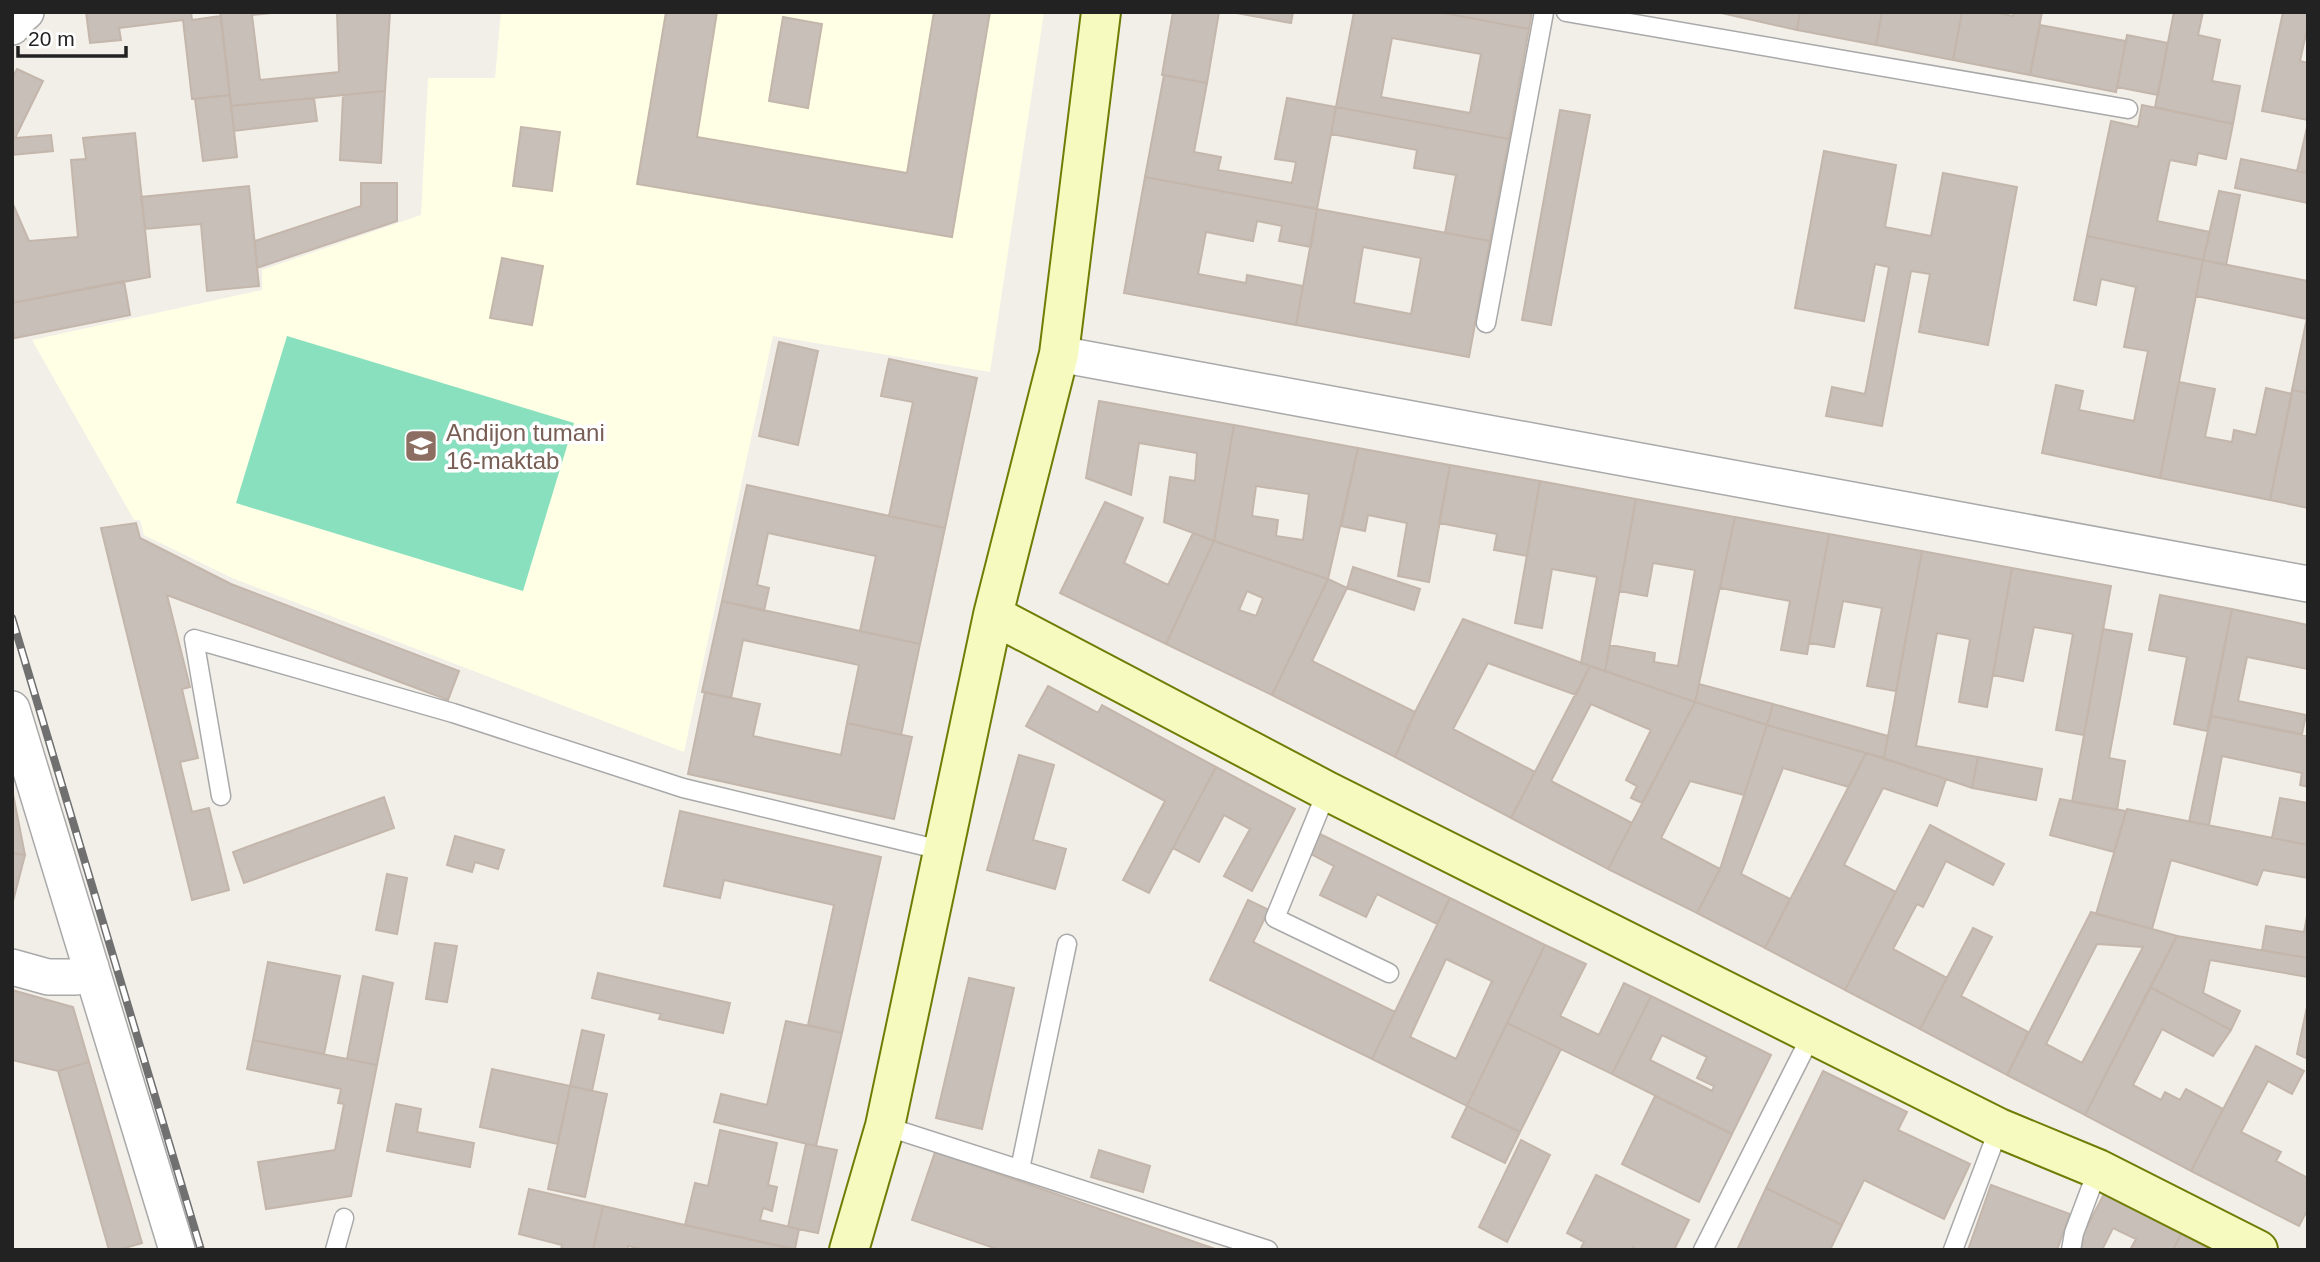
<svg xmlns="http://www.w3.org/2000/svg" width="2320" height="1262" viewBox="0 0 2320 1262" font-family="Helvetica,sans-serif">
	<style>
		.education { fill: #ffffe5 }
		.pitch { fill: #88e0be }
		.building { fill: #c7bfb8; stroke: #c4b6ab; stroke-width: 2; fill-rule: evenodd }
		.lines { fill: none; stroke-linecap: round; stroke-linejoin: round }
		.lane-casing { stroke: #a9a9a9; stroke-width: 21 }
		.street-casing { stroke: #a9a9a9; stroke-width: 38 }
		.secondary-casing { stroke: #707d05; stroke-width: 42 }
		.lane { stroke: #fff; stroke-width: 18 }
		.street { stroke: #fff; stroke-width: 35 }
		.secondary { stroke: #f7fabf; stroke-width: 38 }
		.rail-casing { stroke: #707070; stroke-width: 8 }
		.rail { stroke: #fff; stroke-width: 5; stroke-dasharray: 16; stroke-linecap: butt }
		.labels { text-anchor: middle; dominant-baseline: central; stroke-width: 7; stroke-linejoin: round; paint-order: stroke }
		.education-label { font-size: 24px; fill: #785e54; stroke: #fff; text-anchor: start }
	</style>
	<rect width="100%" height="100%" fill="#f2efe9"/>
	<path class="education" d="M501 12H1044L990 372 773 336 684 752 232 578 144 535 140 520H134L32 340 262 290V270L421 215 428 78H495Z"/>
	<path class="pitch" d="M287 336 574 423 523 591 236 503Z"/>
	<path class="building" d="M86 12H191L192 20 221 16 230 95 192 99 183 20 119 28 121 40 90 43Z
		M220 12H282L252 15 260 80 339 72 337 12H390L385 91 231 106Z
		M666 12H717L697 137 907 173 934 12H990L952 237 637 184Z
		M1173 12H1219L1207 83 1162 75Z
		M1231 12H1293L1291 23Z
		M1354 12H1438L1529 29 1509 139 1336 107ZM1392 38 1481 54 1470 113 1381 97Z
		M1438 12H1532L1529 29Z
		M1717 12H1800L1797 30Z
		M1800 12H1882L1876 45 1797 30Z
		M1882 12H1962L1953 60 1876 45Z
		M1962 12H1993L2013 16 2014 12H2042L2030 75 1953 60Z
		M2174 12H2203L2198 35 2220 40 2212 81 2240 86 2233 124 2155 107Z
		M2283 12 2308 13V25L2300 61 2308 63V120L2262 111Z
		M783 17 822 24 808 108 769 101Z
		M2040 25 2126 41 2116 92 2030 75Z
		M2127 35 2168 43 2158 95 2117 87Z
		M17 69 43 81 15 138 51 135 53 151 12 155V78Z
		M1164 75 1207 83 1194 152 1221 157 1218 170 1292 183 1296 162 1275 159 1287 98 1336 107 1317 209 1145 177Z
		M385 91 381 163 340 160 343 95Z
		M230 95 237 157 203 161 195 99Z
		M314 98 317 121 234 131 231 106Z
		M2142 105 2233 124 2226 159 2198 153 2196 165 2170 160 2157 221 2210 232 2203 260 2087 236 2111 121 2138 127Z
		M1336 107 1509 139 1490 241 1445 233 1456 175 1414 168 1417 150 1331 134Z
		M1560 110 1590 115 1551 325 1522 320Z
		M2308 123V173L2297 171Z
		M521 127 560 132 552 191 513 186Z
		M135 133 150 277 12 303V202L29 241 78 237 71 160 86 159 83 138Z
		M1824 151 1896 165 1885 227 1931 236 1943 173 2017 187 1988 345 1919 332 1930 274 1911 271 1882 426 1826 416 1832 387 1865 394 1889 267 1875 264 1864 321 1795 308Z
		M2241 159 2308 173V203L2235 188Z
		M1145 177 1317 209 1311 247 1279 241 1282 226 1257 221 1253 241 1206 232 1198 274 1246 283 1247 275 1303 286 1296 325 1124 293Z
		M361 183H397V221L257 268 255 241 361 206Z
		M249 186 259 286 207 291 201 224 145 229 141 197Z
		M2219 191 2240 195 2226 265 2203 260Z
		M1317 209 1490 241 1469 357 1296 325ZM1363 247 1421 258 1411 314 1354 303Z
		M2087 236 2203 260 2160 478 2042 453 2056 385 2083 391 2079 410 2134 421 2148 351 2124 347 2136 287 2101 279 2096 305 2074 300Z
		M502 258 543 266 532 325 490 318Z
		M2203 260 2308 281 2307 319 2196 296Z
		M124 281 130 315 15 338 12 330V303Z
		M2308 313V393L2292 390Z
		M779 342 818 351 798 445 759 436Z
		M889 359 977 378 945 528 889 516 913 402 881 396Z
		M2179 382 2215 389 2205 437 2232 442 2234 430 2256 435 2266 388 2292 394 2270 500 2160 478Z
		M2292 390 2308 393V508L2270 500Z
		M1099 401 1234 425 1214 541 1164 522 1170 477 1195 481 1197 453 1139 443 1131 495 1086 478Z
		M1234 425 1358 448 1328 579 1214 541ZM1256 486 1309 494 1303 540 1276 536 1278 520 1252 516Z
		M1358 448 1450 465 1429 582 1398 576 1407 523 1368 515 1365 531 1341 526Z
		M1450 465 1540 481 1527 556 1494 550 1497 534 1439 523Z
		M1540 481 1636 499 1605 671 1581 663 1597 577 1552 569 1542 628 1515 623Z
		M747 485 945 528 920 644 860 631 876 556 768 533 757 585 769 588 764 611 722 601Z
		M1636 499 1735 517 1695 702 1605 671 1610 645 1655 653 1654 662 1678 666 1695 570 1653 563 1647 596 1619 591Z
		M1105 502 1143 518 1124 563 1168 585 1193 533 1214 541 1166 644 1060 593Z
		M1735 517 1829 534 1807 654 1781 650 1790 601 1720 588Z
		M136 523 140 538 231 584 459 671 448 700 167 595 190 687 182 689 198 758 180 762 192 812 209 808 229 890 192 900 101 528Z
		M1829 534 1922 551 1896 691 1867 686 1882 608 1843 601 1834 647 1809 643Z
		M1214 541 1328 579 1272 695 1166 644ZM1247 591 1263 598 1256 616 1239 610Z
		M1922 551 2012 568 1987 707 1959 702 1970 639 1937 633 1916 746 1978 757 1972 788 1884 758Z
		M1353 567 1420 589 1414 610 1347 588Z
		M2012 568 2111 586 2084 735 2056 730 2073 634 2034 627 2023 681 1993 675Z
		M1328 579 1347 588 1312 661 1415 712 1395 757 1272 695Z
		M2160 595 2232 609 2207 731 2174 724 2187 657 2149 650Z
		M722 601 920 644 901 735 847 723 859 665 743 640 731 698 702 692Z
		M2232 609 2308 625V669L2247 657 2238 701 2306 715 2302 734 2211 716Z
		M1463 619 1590 666 1576 695 1488 663 1453 729 1535 772 1511 818 1395 757 1415 712Z
		M2103 629 2132 634 2109 758 2125 761 2117 810 2072 802Z
		M1590 666 1695 702 1642 803 1631 798 1637 786 1626 780 1651 730 1591 704 1551 781 1632 823 1608 869 1511 818Z
		M1699 684 1773 704 1767 725 1695 702Z
		M1048 686 1098 713 1102 705 1216 767 1149 893 1123 880 1165 801 1026 726Z
		M705 692 760 704 753 736 841 755 847 723 912 737 894 819 688 774Z
		M1695 702 1767 725 1744 795 1690 781 1661 838 1720 869 1697 913 1608 869Z
		M1773 704 1888 736 1884 758 1767 725Z
		M2211 716 2308 736V787L2300 785 2302 773 2222 756 2209 825 2189 822Z
		M1767 725 1866 753 1849 787 1783 768 1741 874 1790 899 1765 948 1697 913 1720 869Z
		M1866 753 1946 779 1937 806 1883 788 1844 865 1896 892 1845 990 1765 948Z
		M1019 755 1054 765 1033 840 1066 849 1055 889 987 870Z
		M1978 757 2042 769 2036 800 1972 788Z
		M1216 767 1295 809 1252 891 1224 876 1250 829 1224 815 1199 862 1173 848Z
		M12 789 25 855 12 853Z
		M384 797 394 828 244 883 233 852Z
		M2280 798 2308 803V845L2272 838Z
		M2060 799 2126 811 2114 852 2050 835Z
		M2127 809 2308 845V878L2263 870 2257 885 2171 860 2152 929 2096 914Z
		M680 811 881 857 842 1033 808 1025 834 905 724 880 720 898 664 886Z
		M1930 825 2004 864 1993 885 1946 861 1923 907 1917 904 1893 949 1947 978 1920 1029 1845 990Z
		M1320 834 1450 898 1437 924 1377 894 1366 917 1320 895 1334 866 1311 854Z
		M455 836 504 850 498 869 475 862 472 872 447 865Z
		M12 853 25 855 12 905Z
		M387 874 407 878 397 934 376 930Z
		M1450 898 1545 945 1467 1106 1372 1059ZM1446 959 1492 981 1456 1059 1410 1037Z
		M1248 900 1269 910 1253 942 1395 1012 1372 1059 1210 980Z
		M2308 911V958L2262 950 2266 926 2304 932Z
		M2091 912 2177 936 2085 1115 2007 1075ZM2097 944 2143 947 2082 1063 2046 1044Z
		M1973 928 1992 937 1961 996 2028 1032 2007 1075 1920 1029Z
		M2177 936 2308 958V977L2210 960 2203 993 2240 1011 2231 1030 2150 987Z
		M435 943 457 946 447 1002 426 999Z
		M1545 945 1586 964 1560 1016 1599 1035 1624 983 1651 996 1612 1074 1507 1023Z
		M268 962 340 976 324 1054 253 1040Z
		M598 973 730 1003 723 1033 659 1019 661 1014 592 998Z
		M363 976 393 983 377 1065 347 1059Z
		M969 978 1014 988 982 1129 936 1118Z
		M2150 987 2231 1030 2213 1056 2162 1029 2133 1085 2161 1100 2165 1092 2180 1100 2186 1089 2223 1109 2191 1171 2085 1115Z
		M12 990 73 1007 89 1062 58 1071 12 1060Z
		M1651 996 1771 1055 1732 1134 1612 1074ZM1662 1035 1707 1057 1697 1078 1714 1086 1712 1091 1650 1060Z
		M2308 1002V1059L2297 1054Z
		M786 1021 842 1033 816 1146 714 1122 721 1094 767 1105Z
		M1507 1023 1561 1049 1520 1132 1467 1106Z
		M582 1030 604 1035 592 1091 570 1086Z
		M253 1040 377 1065 351 1196 266 1209 258 1162 335 1150 344 1104 338 1103 341 1089 247 1069Z
		M2256 1046 2304 1071 2292 1094 2268 1081 2241 1132 2281 1152 2276 1161 2308 1178V1209L2299 1226 2191 1171Z
		M89 1062 142 1243 118 1250H109L58 1071Z
		M492 1069 570 1086 558 1144 480 1127Z
		M1823 1071 1907 1112 1898 1130 1970 1164 1944 1219 1864 1180 1842 1225 1766 1188Z
		M570 1086 607 1094 585 1197 548 1189Z
		M1655 1096 1732 1134 1699 1202 1622 1164Z
		M396 1104 421 1109 417 1132 474 1143 470 1167 387 1151Z
		M1467 1106 1520 1132 1505 1163 1452 1137Z
		M720 1130 777 1143 768 1185 777 1187 772 1211 763 1208 760 1220 799 1229 795 1249 685 1225 695 1183 708 1186Z
		M1521 1140 1550 1155 1507 1242 1479 1227Z
		M806 1144 837 1150 818 1233 788 1227Z
		M1099 1150 1150 1166 1143 1192 1091 1177Z
		M935 1152 1218 1250H1000L912 1220Z
		M1596 1175 1689 1220 1674 1250H1637L1633 1247 1631 1250H1580L1584 1242 1567 1233Z
		M1991 1185 2070 1214 2057 1250H1968Z
		M1766 1188 1842 1225 1830 1250H1737Z
		M529 1189 603 1206 593 1250H561L562 1245 519 1234Z
		M2104 1194 2181 1234 2173 1250H2130L2136 1239 2113 1228 2102 1250H2081L2083 1234Z
		M603 1206 685 1225 796 1250H646L628 1246V1250H593Z
		M2181 1234 2212 1250H2173Z"/>
	<g class="lines">
		<defs>
			<path id="lane" d="M1566 12 2128 109
				M1486 323 1544 12
				M1327 791 1275 918 1389 973
				M221 796 194 639 453 713 683 788 945 851
				M885 1126 1268 1250
				M1020 1169 1067 944
				M335 1250 344 1218
				M1703 1250 1812 1034
				M1953 1250 1999 1128
				M2071 1250 2074 1233 2098 1169"/>
			<path id="street" d="M12 27 15 21 26 12
				M1059 354 2308 584
				M12 709 177 1250
				M12 967 48 977H76L91 967"/>
			<path id="secondary" d="M993 615 1327 791 1999 1128 2098 1169 2258 1250
				M849 1250 885 1126 993 615 1059 354 1101 12"/>
		</defs>
		<use href="#lane" class="lane-casing"/>
		<use href="#street" class="street-casing"/>
		<use href="#secondary" class="secondary-casing"/>
		<use href="#lane" class="lane"/>
		<use href="#street" class="street"/>
		<use href="#secondary" class="secondary"/>
		<defs>
			<path id="rail" d="M12 618 201 1250"/>
		</defs>
		<use href="#rail" class="rail-casing"/>
		<use href="#rail" class="rail"/>
	</g>
	<defs>
		<symbol id="school-square" viewBox="-11 -11 22 22"><rect x="-9" y="-9" width="18" height="18" rx="4" fill="#8d6e63" stroke="#fff"/><path d="M0-5L7-2L0 1L-7-2ZM-4 1L0 2.5L4 1V4Q0 6-4 4Z" fill="#fff"/></symbol>
	</defs>
	<g fill-rule="evenodd">
		<use href="#school-square" x="402" y="427" width="38" height="38"/>
	</g>
	<g class="labels">
		<g class="education-label">
			<text x="446" y="432">Andijon tumani<tspan x="446" dy="28">16-maktab</tspan></text>
		</g>
	</g>
	<rect width="2320" height="1262" fill="none" stroke="#222222" stroke-width="28"/>
	<path d="M18 46v10h108v-10" fill="none" stroke="#222222" stroke-width="3.5"/>
	<text x="28" y="46" font-size="21" fill="#222222" stroke="#ffffff" stroke-width="5" paint-order="stroke">20 m</text>
</svg>
